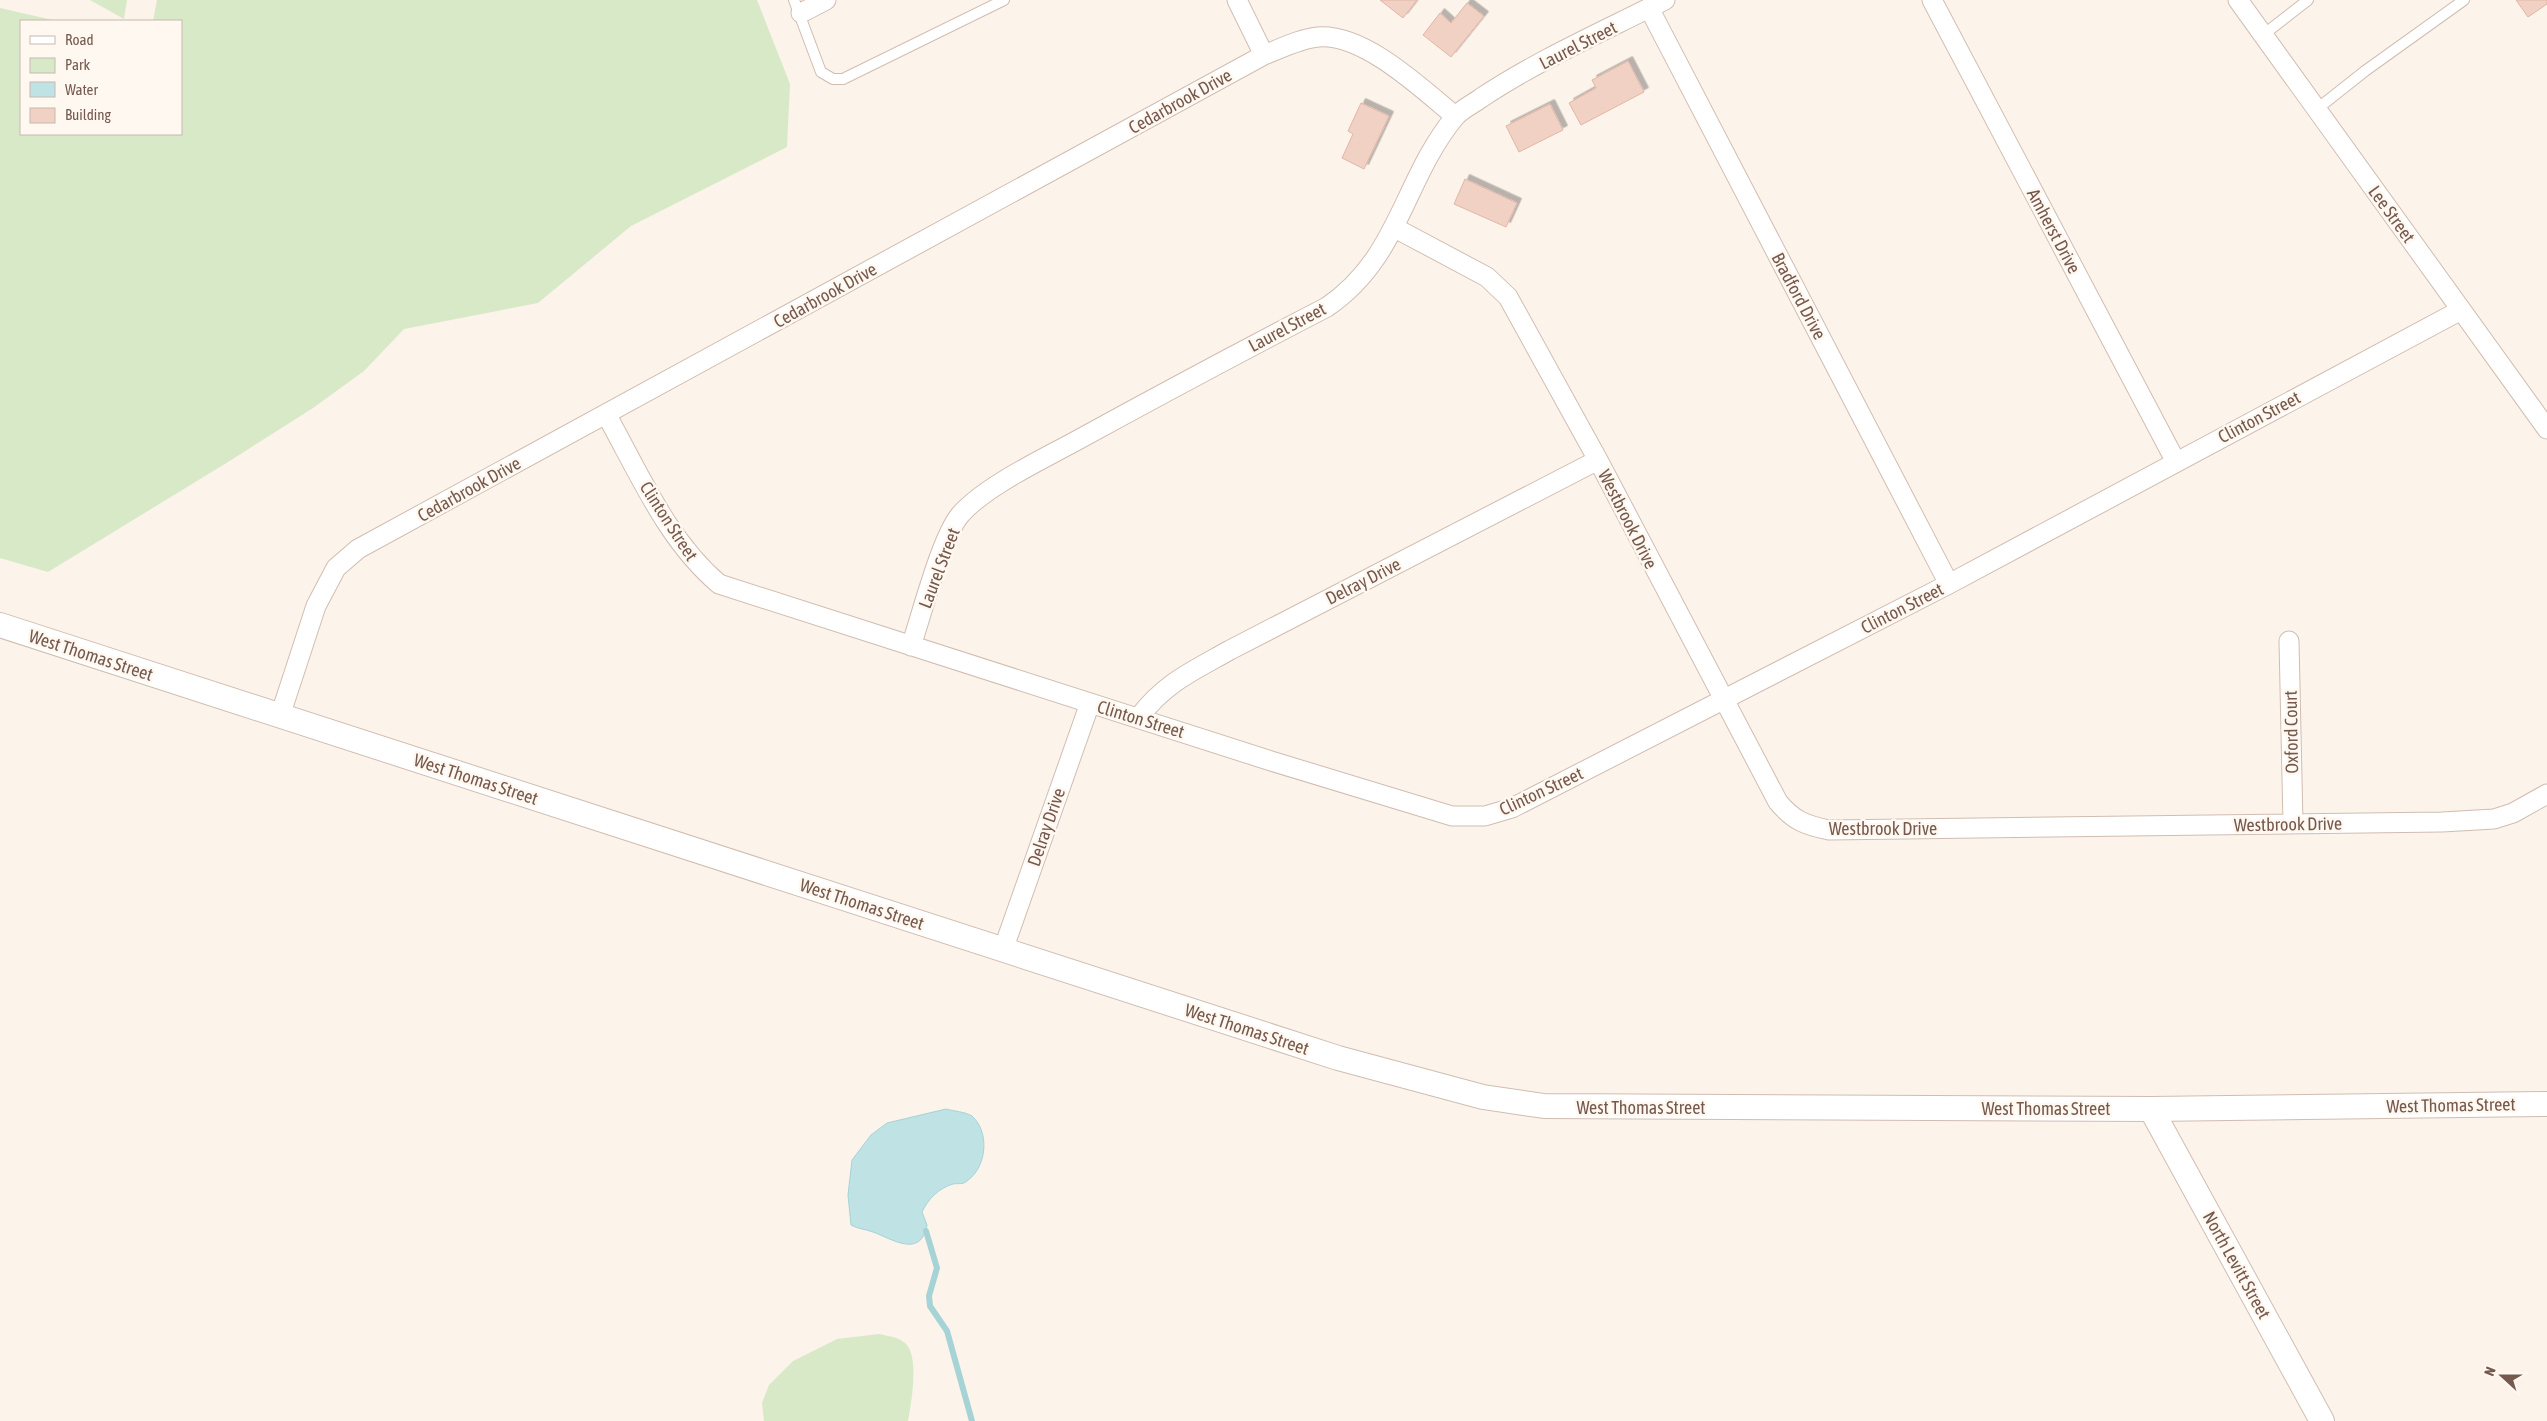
<svg xmlns="http://www.w3.org/2000/svg" width="2547" height="1421" viewBox="0 0 2547 1421" font-family="'Asap Condensed',sans-serif">
	<style>
		.green { fill: #d8e9c8 }
		.water { fill: #bfe3e5; stroke: #a5d3d6 }
		.lines { fill: none; stroke-linecap: round; stroke-linejoin: round }
		.stream { stroke: #a5d3d6; stroke-width: 6 }
		.building { fill: #f0d1c3; stroke: #e2b6a4; filter: url(#shadow) }
		.service-casing { stroke: #d0bdb2; stroke-width: 12 }
		.minor-casing { stroke: #d0bdb2; stroke-width: 21 }
		.tertiary-casing { stroke: #d0bdb2; stroke-width: 26 }
		.service { stroke: #fff; stroke-width: 10 }
		.minor { stroke: #fff; stroke-width: 19 }
		.tertiary { stroke: #fff; stroke-width: 24 }
		.labels { text-anchor: middle; dominant-baseline: central; stroke-width: 5; stroke-linejoin: round; paint-order: stroke }
		.street-label { font-size: 18px; fill: #76594e; stroke: #fef8f0 }
	</style>
	<defs>
		<filter id="shadow"><feDropShadow dx="4.5" dy="-4.5" stdDeviation="0" flood-color="#0004"/></filter>
	</defs>
	<rect width="100%" height="100%" fill="#fcf3ea"/>
	<path class="green" d="M90 0H127L124 19Z
		M157 0H757L790 84 787 147 631 226 538 303 404 329 364 371 313 408 228 462 48 572 0 558V8L57 21H21V134H181V21H153Z
		M879 1334C888 1336 898 1337 905 1343 920 1356 911 1404 908 1421H764L762 1403 769 1385 793 1361 837 1339Z"/>
	<path class="water" d="M946 1109C953 1111 966 1112 972 1116 990 1132 987 1167 967 1181 963 1185 958 1183 953 1184 939 1188 928 1199 922 1212L927 1225C921 1259 892 1239 873 1232 865 1229 858 1229 851 1225L848 1195 852 1160 871 1135 887 1123Z"/>
	<g class="lines">
		<path class="stream" d="M926 1231 937 1268 929 1296 930 1306 947 1331 972 1421"/>
	</g>
	<path class="building" d="M1380 0H1417L1403 18Z
		M2516 0H2547V4L2528 17Z
		M1467 3 1484 16 1451 57 1423 35 1440 13 1451 23Z
		M1628 61 1644 92 1581 125 1569 103 1596 88 1592 80Z
		M1361 103 1389 116 1364 169 1342 158 1353 134 1348 131Z
		M1550 104 1563 130 1519 152 1506 126Z
		M1465 179 1517 203 1506 227 1454 204Z"/>
	<g class="lines">
		<defs>
			<path id="service" d="M794 0 821 72 833 79H843L1004 0
				M2263 35 2308 0
				M2317 109 2365 71 2464 0"/>
			<path id="minor" d="M1237 0 1264 55
				M1932 0 2176 462
				M2238 0 2547 429
				M1649 8 1949 584
				M801 13 826 0
				M1395 228 1487 277 1508 297 1598 460 1778 802C1794 821 1805 825 1829 830L2442 822 2494 819 2513 813 2547 794
				M606 414C639 473 667 540 719 584L1271 761 1452 816H1485L1512 808 1949 584 2461 310
				M2289 641 2293 824
				M911 646C922 614 941 538 960 515 984 487 1041 460 1074 442 1158 396 1242 351 1327 307 1399 258 1403 181 1454 118 1460 110 1473 104 1481 98 1538 60 1604 31 1665 0
				M280 716 316 606 336 568 358 549 1264 55C1282 48 1299 39 1318 37 1364 33 1422 89 1455 116
				M1139 717C1166 682 1193 671 1230 650L1598 460
				M1003 950 1090 703"/>
			<path id="tertiary" d="M0 625 1338 1058 1483 1097 1544 1106 2151 1109 2547 1104
				M2151 1109 2322 1421"/>
		</defs>
		<use href="#service" class="service-casing"/>
		<use href="#minor" class="minor-casing"/>
		<use href="#tertiary" class="tertiary-casing"/>
		<use href="#service" class="service"/>
		<use href="#minor" class="minor"/>
		<use href="#tertiary" class="tertiary"/>
	</g>
	<g class="labels">
		<g class="street-label">
			<text transform="translate(1578 45) rotate(-27)">Laurel Street</text>
			<text transform="translate(1180 101) rotate(-29)">Cedarbrook Drive</text>
			<text transform="translate(2392 214) rotate(54)">Lee Street</text>
			<text transform="translate(2054 231) rotate(62)">Amherst Drive</text>
			<text transform="translate(825 295) rotate(-29)">Cedarbrook Drive</text>
			<text transform="translate(1799 296) rotate(62)">Bradford Drive</text>
			<text transform="translate(1287 327) rotate(-28)">Laurel Street</text>
			<text transform="translate(2259 417) rotate(-28)">Clinton Street</text>
			<text transform="translate(469 489) rotate(-29)">Cedarbrook Drive</text>
			<text transform="translate(1628 519) rotate(63)">Westbrook Drive</text>
			<text transform="translate(669 521) rotate(57)">Clinton Street</text>
			<text transform="translate(939 568) rotate(-69)">Laurel Street</text>
			<text transform="translate(1363 581) rotate(-27)">Delray Drive</text>
			<text transform="translate(1902 608) rotate(-27)">Clinton Street</text>
			<text transform="translate(91 655) rotate(18)">West Thomas Street</text>
			<text transform="translate(1141 719) rotate(17)">Clinton Street</text>
			<text transform="translate(2291 732) rotate(-91)">Oxford Court</text>
			<text transform="translate(476 779) rotate(18)">West Thomas Street</text>
			<text transform="translate(1541 791) rotate(-25)">Clinton Street</text>
			<text transform="translate(2288 824) rotate(-1)">Westbrook Drive</text>
			<text transform="translate(1046 827) rotate(-71)">Delray Drive</text>
			<text x="1883" y="828">Westbrook Drive</text>
			<text transform="translate(862 904) rotate(18)">West Thomas Street</text>
			<text transform="translate(1247 1029) rotate(18)">West Thomas Street</text>
			<text transform="translate(2451 1105) rotate(-1)">West Thomas Street</text>
			<text x="1641" y="1107">West Thomas Street</text>
			<text x="2046" y="1108">West Thomas Street</text>
			<text transform="translate(2237 1265) rotate(61)">North Levitt Street</text>
		</g>
	</g>
	<rect x="20" y="20" width="162" height="115" fill="#fef8f0" stroke="#c8b8af"/>
	<rect x="30" y="36" width="25" height="8" fill="#ffffff" stroke="#c8b8af"/>
	<text x="65" y="45" font-size="15" fill="#76594e">Road</text>
	<rect x="30" y="58" width="25" height="15" fill="#d8e9c8" stroke="#c8b8af"/>
	<text x="65" y="70" font-size="15" fill="#76594e">Park</text>
	<rect x="30" y="82" width="25" height="15" fill="#bfe3e5" stroke="#c8b8af"/>
	<text x="65" y="95" font-size="15" fill="#76594e">Water</text>
	<rect x="30" y="108" width="25" height="15" fill="#f0d1c3" stroke="#c8b8af"/>
	<text x="65" y="120" font-size="15" fill="#76594e">Building</text>
	<g transform="translate(2502 1376) rotate(291)" stroke="#fef8f0" stroke-width="4" paint-order="stroke">
	<path d="M0-4L9 19L0 12L-9 19Z" fill="#76594e"/>
	<text y="-8" font-size="14" font-weight="bold" text-anchor="middle" fill="#76594e">N</text>
	</g>
</svg>
